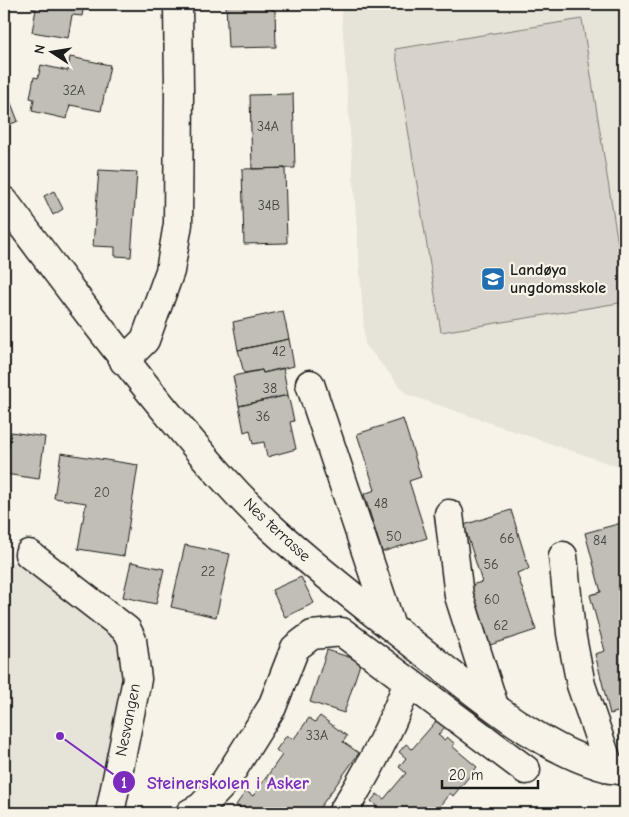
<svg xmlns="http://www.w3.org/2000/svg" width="629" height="817" viewBox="0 0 629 817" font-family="'Comic Neue',sans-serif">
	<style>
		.built { fill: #e6e3d9 }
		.green { fill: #d7d3cb; stroke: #7a7874 }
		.building { fill: #c0beb5; stroke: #1c1c1c }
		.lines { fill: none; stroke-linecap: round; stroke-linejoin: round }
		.minor-casing { stroke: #1c1c1c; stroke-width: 31 }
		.minor { stroke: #f7f3e8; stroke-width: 28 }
		.labels { text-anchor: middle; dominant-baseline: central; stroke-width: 4.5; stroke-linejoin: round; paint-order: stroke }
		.number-label { font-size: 14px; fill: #454442 }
		.poi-label { font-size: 16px; font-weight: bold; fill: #1c1c1c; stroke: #f7f3e8; text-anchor: start }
		.street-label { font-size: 16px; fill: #1c1c1c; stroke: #f7f3e8 }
		.leader { fill: none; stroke: #7b2cbf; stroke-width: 2 }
		.callout-dot { fill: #7b2cbf; stroke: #f7f3e8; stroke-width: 2 }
		.mark-label { font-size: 15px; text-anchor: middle; font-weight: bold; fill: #fff }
		.callout-label { font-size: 18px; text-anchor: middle; font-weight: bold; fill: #7b2cbf; stroke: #f7f3e8; stroke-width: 4.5; stroke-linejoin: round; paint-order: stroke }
	</style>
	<rect width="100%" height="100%" fill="#f7f3e8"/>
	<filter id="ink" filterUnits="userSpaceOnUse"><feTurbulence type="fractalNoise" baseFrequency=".02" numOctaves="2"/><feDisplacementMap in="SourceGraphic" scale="10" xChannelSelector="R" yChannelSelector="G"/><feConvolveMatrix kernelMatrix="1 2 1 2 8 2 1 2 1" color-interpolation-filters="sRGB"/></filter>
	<g filter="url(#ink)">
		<path class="built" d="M341 4H625V469L406 394 365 344Z
			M4 561 27 564 112 632 124 659 128 674 105 798 91 813H4Z"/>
		<path class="green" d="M582 19 625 288V302L441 332 395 49Z"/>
		<path class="building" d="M33 4H84L82 16 72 15 68 38 32 32 36 9H32Z
			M226 4H272V10H275L276 47 228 48Z
			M70 57 110 65 101 111 70 105 67 119 32 111 34 99 30 98 34 77 38 78 41 65 68 71Z
			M4 85 18 121 4 127Z
			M293 94 295 168 252 169 250 95Z
			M285 168 287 243 244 244 242 169Z
			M99 170 137 172 131 257 115 256V247L93 246Z
			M54 191 63 209 53 215 44 196Z
			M283 311 289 339 238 350 233 322Z
			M289 339 294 366 263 373 262 370 244 373 238 350Z
			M283 368 288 395 239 406 233 376 262 370 263 373Z
			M288 395 294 421 290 422 296 449 267 457 264 442 253 444 250 430 244 432 239 406Z
			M403 419 421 477 409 481 427 538 382 552 364 494 375 490 357 434Z
			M11 432 45 437 39 479 5 474Z
			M61 453 138 465 124 556 78 549 86 503 54 498Z
			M511 510 529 569 517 573 536 630 490 645 471 585 482 582 464 525Z
			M625 522V710L610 714 595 654 605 651 590 595 601 592 585 533Z
			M185 545 230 554 216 617 171 607Z
			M131 562 164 569 156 604 123 597Z
			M301 577 314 603 285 617 272 590Z
			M327 650 361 661 344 713 310 702Z
			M320 716 347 736 343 742 359 753 316 813H241L243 810 236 805 246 791 253 796 282 755 276 750 287 735 293 740 309 718 315 722Z
			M438 719 446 726 438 735 444 740 447 737 455 744 452 746 477 767 453 796 450 793 434 813H373L377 807 371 801 377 794 384 799 406 773 399 767 406 758 399 752 406 744 412 749Z
			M483 807 491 813H478Z"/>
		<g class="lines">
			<defs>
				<path id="minor" d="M4 201C60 276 115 350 175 422 206 459 238 497 274 530 325 577 382 619 437 663 489 704 558 762 625 771
					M124 361 145 340 170 271 178 224 179 89 178 4
					M310 384 391 626
					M449 514 459 596 494 706
					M29 554 127 630 132 640 137 679 110 813
					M563 556 571 633 581 685 610 769
					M190 813 201 807 225 782 272 707 295 648 312 635 342 632 526 770
					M342 813C369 771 391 728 408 682"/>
			</defs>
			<use href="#minor" class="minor-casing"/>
			<use href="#minor" class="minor"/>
		</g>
	</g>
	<defs>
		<symbol id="school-square" viewBox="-11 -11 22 22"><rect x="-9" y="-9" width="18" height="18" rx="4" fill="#1f6fb2" stroke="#f7f3e8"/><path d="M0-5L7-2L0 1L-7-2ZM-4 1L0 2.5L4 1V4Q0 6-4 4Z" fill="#fff"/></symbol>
	</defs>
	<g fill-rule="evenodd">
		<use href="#school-square" x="479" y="265" width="28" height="28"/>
	</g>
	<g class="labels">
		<g class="number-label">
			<text x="74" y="90">32A</text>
			<text x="268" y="126">34A</text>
			<text x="269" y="205">34B</text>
			<text x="279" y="351">42</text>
			<text x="270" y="388">38</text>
			<text x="263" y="416">36</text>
			<text x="102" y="492">20</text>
			<text x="381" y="503">48</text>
			<text x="394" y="536">50</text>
			<text x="507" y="538">66</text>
			<text x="600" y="540">84</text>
			<text x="491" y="564">56</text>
			<text x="208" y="571">22</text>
			<text x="492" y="599">60</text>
			<text x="501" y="625">62</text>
			<text x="317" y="735">33A</text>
		</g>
		<g class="poi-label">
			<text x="510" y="270">Landøya<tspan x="510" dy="18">ungdomsskole</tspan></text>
		</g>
		<g class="street-label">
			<text transform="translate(277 530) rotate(43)">Nes terrasse</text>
			<text transform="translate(128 720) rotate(-79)">Nesvangen</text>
		</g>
	</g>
	<path class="leader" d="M60 736L124 782"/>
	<g class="callout-dot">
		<circle cx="60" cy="736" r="5"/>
		<circle cx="124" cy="782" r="12"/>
	</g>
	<g class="mark-label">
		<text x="124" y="788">1</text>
	</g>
	<g class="callout-label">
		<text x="228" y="789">Steinerskolen i Asker</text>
	</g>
	<rect width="629" height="817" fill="none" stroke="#f7f3e8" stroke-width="20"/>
	<rect x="10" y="10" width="609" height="797" fill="none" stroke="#1c1c1c" stroke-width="2" filter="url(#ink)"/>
	<g transform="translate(52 52) rotate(282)" stroke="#f7f3e8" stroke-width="4" paint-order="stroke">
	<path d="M0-4L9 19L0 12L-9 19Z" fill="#1c1c1c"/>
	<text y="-8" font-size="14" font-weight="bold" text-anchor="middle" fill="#1c1c1c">N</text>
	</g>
	<path d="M442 780v8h96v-8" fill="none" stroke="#1c1c1c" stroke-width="2.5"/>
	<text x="449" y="780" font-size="15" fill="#1c1c1c" stroke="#f7f3e8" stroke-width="4" paint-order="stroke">20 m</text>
</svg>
